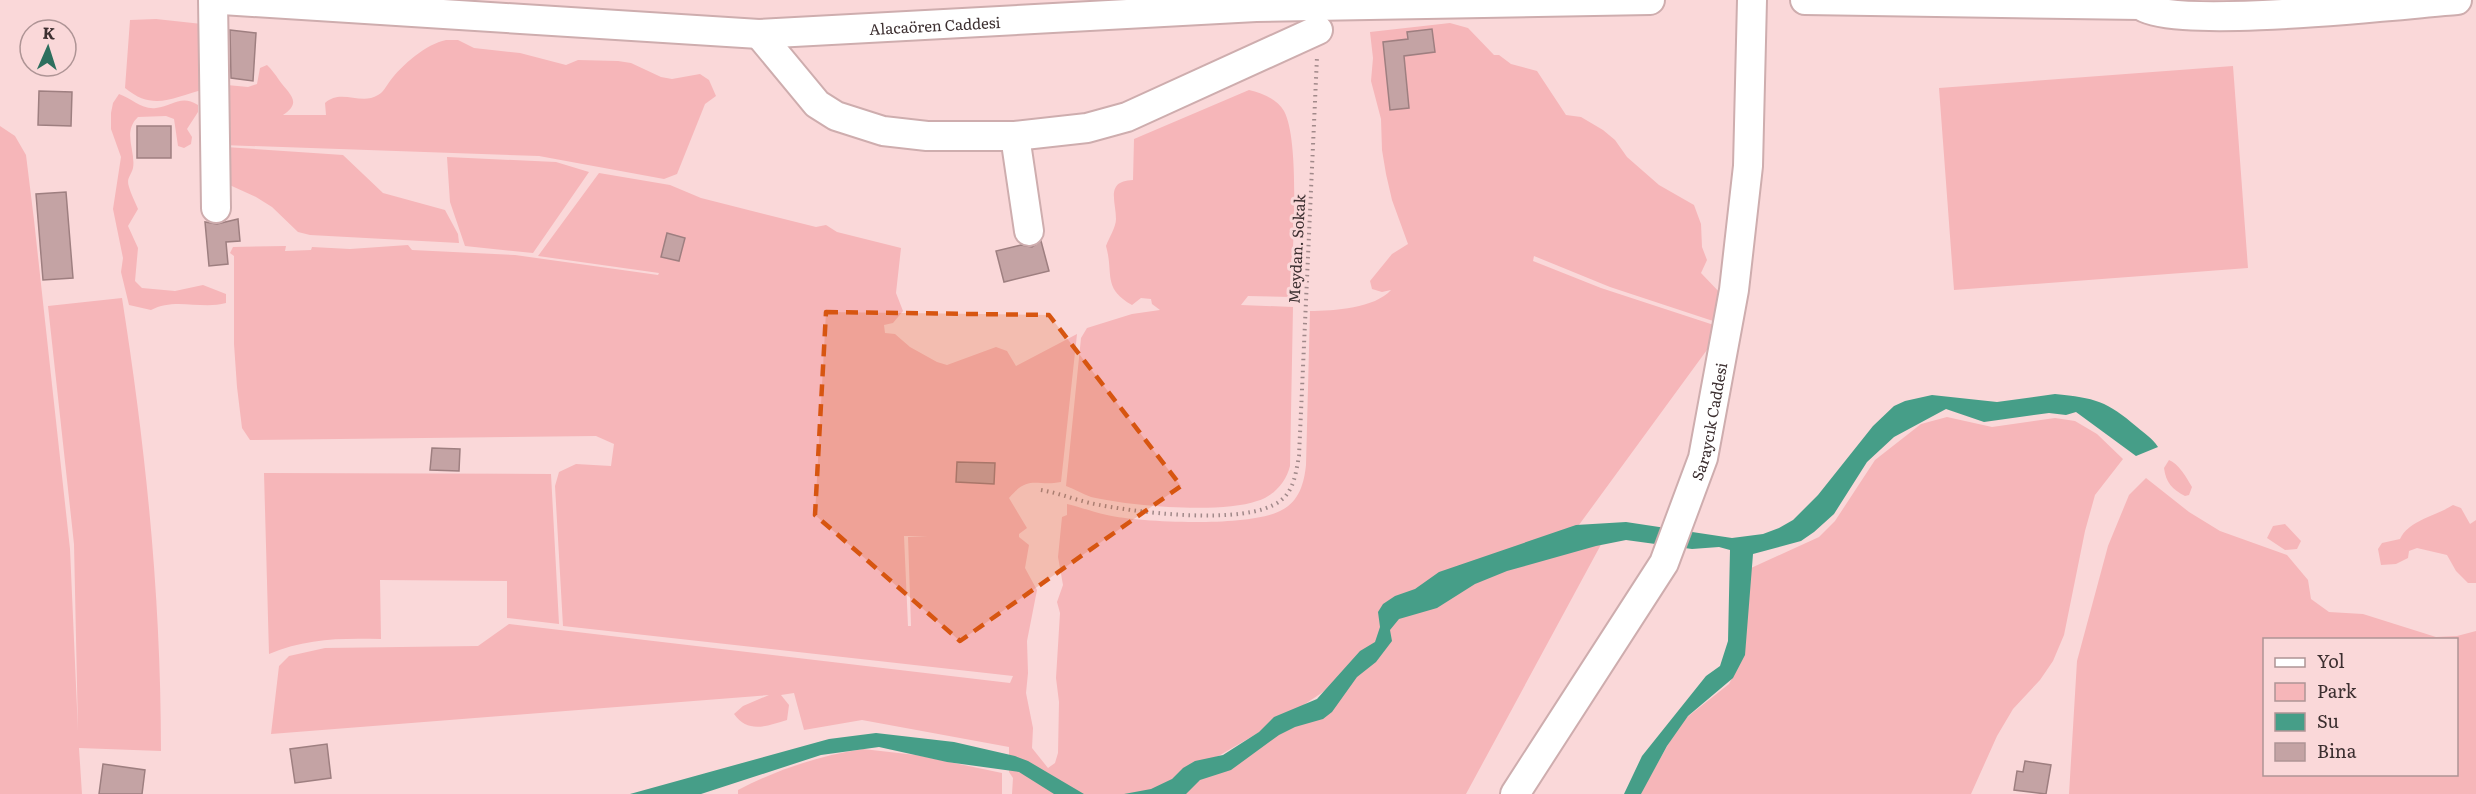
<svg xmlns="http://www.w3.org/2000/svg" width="2476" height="794" viewBox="0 0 2476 794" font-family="Literata,serif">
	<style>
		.green { fill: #f6b6b9; fill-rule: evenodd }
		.water { fill: #469e88 }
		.building { fill: #c4a3a4; stroke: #9e7f80; stroke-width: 1.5 }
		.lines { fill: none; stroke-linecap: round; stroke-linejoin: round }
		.minor-casing { stroke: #ceadae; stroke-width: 32 }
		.path { stroke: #a1898a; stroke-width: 4; stroke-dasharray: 1.5 4.5; stroke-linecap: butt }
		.minor { stroke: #fff; stroke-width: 28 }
		.marked { fill: #d75510; fill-opacity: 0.2; stroke: #d75510; stroke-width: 4.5; stroke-dasharray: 12 8; stroke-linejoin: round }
		.labels { text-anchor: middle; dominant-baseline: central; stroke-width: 6; stroke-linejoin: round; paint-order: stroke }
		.street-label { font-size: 15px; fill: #3c2f30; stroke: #fad8d9 }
	</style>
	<rect width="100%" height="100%" fill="#fad8d9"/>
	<path class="green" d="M156 19 202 24 205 89C173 97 154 112 125 88L130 20Z
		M1450 23 1468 28 1494 55H1499L1511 64 1537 71 1566 115 1581 117 1603 130 1615 140 1627 157 1659 185 1694 205 1701 224 1702 247 1707 260 1701 273 1745 319 1728 325 1710 320 1610 287 1534 256 1533 261 1601 288 1723 328 1576 529 1387 611 1381 636 1387 622 1471 576 1604 539 1466 794H1152L1171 783 1138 794H1012L1013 778 1009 772V747L862 720 804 730 794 693 781 695 789 705 787 720C767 726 748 734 734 714L743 706 769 695 271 734 279 666 289 656 325 648 478 646 509 624 1010 683 1013 676 563 626 555 486 559 472 576 464 611 466 614 444 596 436 250 440 242 428 237 387 234 344V256L230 253 233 247 286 246 285 251 311 250 312 247 350 249 408 245 412 250 515 255 658 275 659 273 538 256 599 173 670 185 701 198 816 227 826 225 837 232 901 248 896 293 903 311 893 323 884 325 885 333 895 334 910 347 937 362 947 365 996 347 1007 351 1016 366 1077 334 1061 482C1036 487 1029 474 1009 498L1027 528 1019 534V537L1029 545 1025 568 1037 590 1027 641 1028 673 1026 693 1033 728 1032 748 1048 768 1055 763 1058 753 1059 702 1056 678 1060 613 1057 602 1063 585 1058 557 1062 517 1067 515V504C1080 507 1093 512 1107 515 1143 523 1248 527 1280 511 1299 502 1304 484 1306 465L1310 311C1334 311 1375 308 1391 290L1382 292 1372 289 1370 281 1392 254 1408 244 1392 200 1386 174 1382 150 1381 119 1371 81 1373 58 1370 32ZM904 536H928L908 537 911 626H908ZM1379 643 1377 648 1308 714 1174 782 1287 716 1344 678Z
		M446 40H458L474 48 520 53 566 65 578 60 618 61 631 63 661 77 672 79 700 74 709 80 716 96 705 104 677 174 664 179 539 156 222 145 227 85 248 87 257 84 260 68 267 65C272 70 275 74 279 80 289 94 303 102 283 115H326L325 103C341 88 361 106 378 95 384 92 386 86 390 81 402 65 426 44 446 40Z
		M2233 66 2248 268 1954 290 1939 88Z
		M1249 90C1262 93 1277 99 1284 111 1301 143 1292 256 1291 297L1248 296 1241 305 1293 307 1290 466C1286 482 1274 496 1257 501 1220 514 1130 506 1091 497 1083 494 1074 489 1066 486L1081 338 1087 328 1132 314 1160 310 1152 304 1151 299 1141 298 1132 305C1102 288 1114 274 1106 246 1109 238 1116 227 1116 219 1116 201 1105 181 1133 180L1134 139Z
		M119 94C131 98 142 110 156 108 173 106 181 94 198 105V112L187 129 192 137 191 144 184 148 178 146 174 119 166 116 138 117C122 132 136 151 133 168 131 176 126 178 129 187 131 194 135 202 138 209L128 226 138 248 135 281 142 288 175 291 203 285 226 294V303C201 310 175 297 151 310L129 305 121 272 123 258 113 209 121 157 111 129V113L113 103Z
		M0 126 15 136 26 155 34 220 70 549 78 731 74 544 48 306 122 298C146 450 161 597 161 751L79 748 82 794H0Z
		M225 147 343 155 383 193 445 210 458 234 459 243 310 235 298 232 272 207 256 197 223 182Z
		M447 157 556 162 589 172 533 253 465 246 450 202Z
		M1947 417 1992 427 2055 418 2075 421 2097 434 2123 459 2095 495 2085 531 2064 635 2053 661 2040 680 2013 709 1997 736 1971 794H1640L1681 722 1729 684 1737 669 1751 568 1819 537 1835 521 1875 460 1921 424Z
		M2169 460C2178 463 2187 478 2192 487L2189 495 2185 496C2172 489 2166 483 2164 468Z
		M264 473 551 474 559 624 507 618V581L380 580 381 639C342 638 306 638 269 654Z
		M2146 478 2189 512 2220 531 2287 555 2308 580 2311 599 2329 612 2363 614 2436 637 2457 636 2476 631V794H2069L2077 661 2108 546 2129 495ZM2264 640H2456V774H2264Z
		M2453 505 2461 508 2470 524 2476 520V583H2468L2456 571 2447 555 2417 548 2409 551 2408 558 2396 564 2381 565 2378 549 2382 543 2400 539C2409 520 2436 516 2453 505Z
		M2285 524 2301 541 2297 549 2285 550 2267 538 2273 526Z
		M863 749 916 755 1002 773V794H738V790C776 770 821 755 863 749Z"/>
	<path class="water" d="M2055 394C2095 398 2107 401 2137 427 2145 434 2152 438 2158 447L2136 456 2076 412 2066 415 2049 413 1984 422 1946 409 1894 437 1867 462 1834 514 1814 532 1801 541 1753 554 1745 655 1733 678 1688 716 1667 746 1641 794H1624L1642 756 1706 676 1720 666 1728 641 1730 550 1719 547 1692 549 1626 540 1596 546 1507 571 1475 584 1437 608 1399 619 1390 630 1392 641 1376 662 1357 677 1332 712 1323 719 1295 727 1279 735 1231 770 1200 780 1186 794H1124L1151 789 1172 779 1183 768 1195 761 1223 755 1259 732 1274 717 1317 699 1360 651 1375 642 1380 627 1378 612 1383 604 1395 596 1415 589 1439 572 1576 525 1626 522 1732 538 1763 534 1779 528 1793 520 1818 495 1873 426 1894 406 1905 401 1932 395 1997 402Z
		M876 733 954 742 1015 756 1028 761 1084 794H1054L1019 772 947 762 879 747 821 755 701 794H630L829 739Z"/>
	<path class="building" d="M1432 29 1435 52 1404 56 1409 108 1390 110 1383 42 1408 39 1407 32Z
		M230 30 256 33 253 81 231 78Z
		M39 91 72 92 71 126 38 125Z
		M137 126H171V158H137Z
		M66 192 73 278 43 280 36 194Z
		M238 219 240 241 226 242 228 264 209 266 205 222 217 224Z
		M667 233 685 238 679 261 661 257Z
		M1041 241 1049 271 1004 282 996 251 1021 245 1032 247Z
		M432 448 460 449 459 471 430 470Z
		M957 462 995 463 994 484 956 482Z
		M327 744 331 778 295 783 290 749Z
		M2025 761 2051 765 2046 794 2014 790 2017 771 2023 772Z
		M103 764 145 770 142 794H99Z"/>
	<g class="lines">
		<defs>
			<g id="minor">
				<path d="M213 0 216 208"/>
				<path id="s1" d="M222 0 759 34 1256 7 1650 0"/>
				<path d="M1805 0 2140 5C2173 31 2404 4 2457 0"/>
				<path d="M759 34 817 104 836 116 883 131 927 136H1015L1087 128 1127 117 1318 30"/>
				<path d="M1015 136 1029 231"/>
				<path id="s2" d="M1515 794 1664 563 1703 458 1734 290 1748 166 1752 0"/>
			</g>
		</defs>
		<use href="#minor" class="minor-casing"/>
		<path class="path" d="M1041 490C1058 493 1073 499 1090 503 1131 512 1246 527 1280 501 1294 491 1296 472 1299 456L1317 57"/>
		<use href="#minor" class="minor"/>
	</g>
	<path class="marked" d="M826 312 1049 315 1181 486 960 641 815 515Z"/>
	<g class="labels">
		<g class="street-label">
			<text stroke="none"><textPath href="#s1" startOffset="714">Alacaören Caddesi</textPath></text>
			<text transform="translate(1296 249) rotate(-87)">Meydan. Sokak</text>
			<text stroke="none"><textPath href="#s2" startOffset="424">Saraycık Caddesi</textPath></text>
		</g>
	</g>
	<rect x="2263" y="638" width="195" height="138" fill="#fad8d9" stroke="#ae9495" stroke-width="1.5"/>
	<rect x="2275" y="658" width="30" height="9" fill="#ffffff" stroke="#ae9495" stroke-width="1.5"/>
	<text x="2317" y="668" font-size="18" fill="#3c2f30">Yol</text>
	<rect x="2275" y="683" width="30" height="18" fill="#f6b6b9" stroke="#ae9495" stroke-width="1.5"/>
	<text x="2317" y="698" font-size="18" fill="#3c2f30">Park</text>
	<rect x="2275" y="713" width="30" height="18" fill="#469e88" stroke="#ae9495" stroke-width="1.5"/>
	<text x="2317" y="728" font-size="18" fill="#3c2f30">Su</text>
	<rect x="2275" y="743" width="30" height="18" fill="#c4a3a4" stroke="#ae9495" stroke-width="1.5"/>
	<text x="2317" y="758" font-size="18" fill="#3c2f30">Bina</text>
	<g transform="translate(48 48) rotate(3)"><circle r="28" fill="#fad8d9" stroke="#ae9495" stroke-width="1.5"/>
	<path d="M0-4.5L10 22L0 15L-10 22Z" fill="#2d6f5e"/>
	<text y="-9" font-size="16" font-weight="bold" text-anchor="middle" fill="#3c2f30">K</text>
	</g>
</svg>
